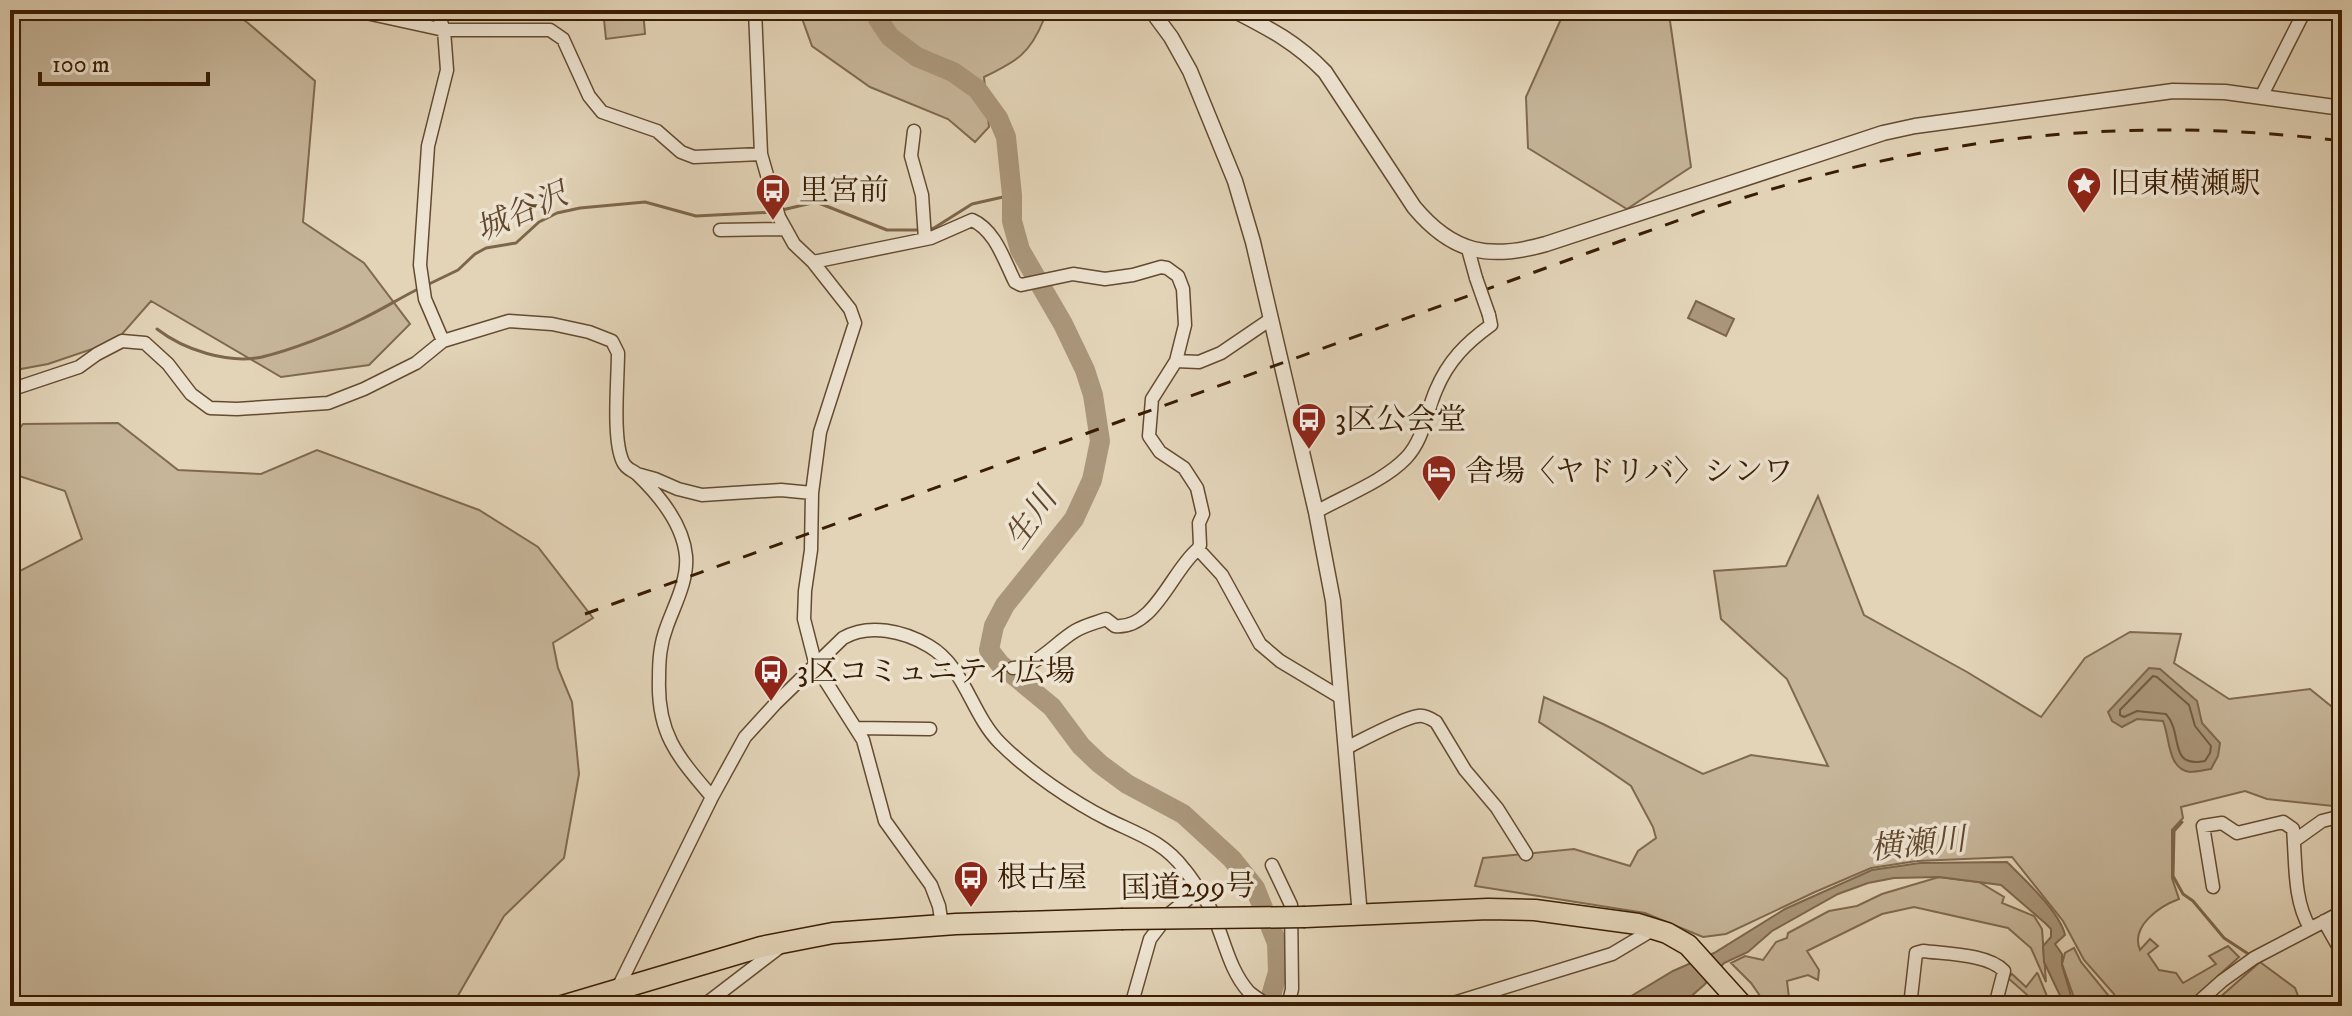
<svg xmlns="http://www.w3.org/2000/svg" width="2352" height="1016" viewBox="0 0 2352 1016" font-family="'IM FELL DW Pica','Noto Serif JP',serif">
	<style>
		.green { fill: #c6b599; stroke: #80694e; stroke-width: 2 }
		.water { fill: #aa967a; stroke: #7d664a; stroke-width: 2 }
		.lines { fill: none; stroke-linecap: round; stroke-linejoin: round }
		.shore { stroke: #725a3e; stroke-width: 2 }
		.stream { stroke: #7d664a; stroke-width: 3 }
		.river { stroke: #aa967a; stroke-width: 20 }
		.minor-casing { stroke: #644b30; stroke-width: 15 }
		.tertiary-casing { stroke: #644b30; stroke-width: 17 }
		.trunk-casing { stroke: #3a1d02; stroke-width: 23 }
		.minor { stroke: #ede3d1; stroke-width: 12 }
		.tertiary { stroke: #ede3d1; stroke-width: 14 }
		.trunk { stroke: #e3d4b8; stroke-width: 20 }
		.rail { stroke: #3a1d02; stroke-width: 3; stroke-dasharray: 14 14; stroke-linecap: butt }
		.minor-bridge-casing { stroke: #644b30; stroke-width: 15; stroke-linecap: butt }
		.trunk-bridge-casing { stroke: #3a1d02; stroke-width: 23; stroke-linecap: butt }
		.minor-bridge { stroke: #ede3d1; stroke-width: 12 }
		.trunk-bridge { stroke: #e3d4b8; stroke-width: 20 }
		.labels { text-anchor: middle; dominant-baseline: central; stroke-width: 7; stroke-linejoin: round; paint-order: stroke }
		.poi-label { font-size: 30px; fill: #3a1d02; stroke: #ede3d1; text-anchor: start }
		.street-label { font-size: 30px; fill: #3a1d02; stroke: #ede3d1 }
		.water-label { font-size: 32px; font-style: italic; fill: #61472c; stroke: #ede3d1 }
	</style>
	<rect width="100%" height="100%" fill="#e3d4b8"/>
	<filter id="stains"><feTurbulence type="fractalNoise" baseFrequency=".0025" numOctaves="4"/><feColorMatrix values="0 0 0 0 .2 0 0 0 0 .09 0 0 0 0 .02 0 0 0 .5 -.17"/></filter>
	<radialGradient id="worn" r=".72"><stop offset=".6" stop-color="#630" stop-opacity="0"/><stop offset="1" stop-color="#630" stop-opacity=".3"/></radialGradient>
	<path class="green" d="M10 10H229L248 23 315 81 303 222 364 263 410 324 369 365 281 377 151 301 116 341 48 364 10 371Z
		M603 10H643L645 34 606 39Z
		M799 10H1039L1044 19C1030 54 1017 61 984 77L989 127 975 142 948 119 870 87 812 46Z
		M1560 10H1661L1670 21 1691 167 1627 209 1528 148 1526 97 1561 19Z
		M118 423 178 470 261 474 317 450 479 510 538 547 593 618 553 643 558 668 572 702 579 774 564 858 504 916 452 1006H10V576L82 539 65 491 10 473V441L23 424Z
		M1818 496 1864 615 1967 672 2041 717 2085 658 2130 632 2181 634 2174 663 2229 699 2310 689 2342 715V807L2267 799 2245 791 2181 807 2183 818 2172 830V878L2179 899C2160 906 2130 926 2140 950L2150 939 2158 946 2148 954 2159 970 2176 973 2183 983 2216 964 2209 956 2228 946 2239 957 2185 1006H2120L2114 994 2084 960 2063 921 2012 857 1917 861 1871 868 1815 892 1726 934 1703 937 1645 913 1475 886 1483 858 1574 849 1630 866 1638 851 1656 838 1653 827 1631 786 1539 722 1544 697 1603 724 1703 774 1751 755 1828 766 1787 679 1721 619 1714 571 1786 566Z
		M1939 877 1979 882 2004 897 2002 903 2034 916 2042 929 2046 982 2031 948 2008 928 1914 907 1882 914 1807 951 1819 970 1818 980 1808 975 1787 981 1790 1006H1767L1751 983 1731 963 1745 956 1763 960 1776 942 1787 938 1788 933 1829 911 1857 906 1882 894Z
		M2074 948 2081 962 2117 1006H2077L2062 964 2065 953Z
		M2260 962 2295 988 2302 1006H2210Z
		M2037 973 2038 974 2051 1006H2036L2033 1000 2008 978 2012 974 2026 987Z"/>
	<path class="water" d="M1696 301 1734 319 1726 336 1688 318Z
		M2149 668 2160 669 2197 701 2202 723 2220 743 2218 756 2211 769C2205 770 2196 772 2190 772 2167 769 2170 737 2163 721L2137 719 2122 727 2112 721 2108 712Z
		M2007 862C2024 879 2060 912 2065 935L2055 944 2062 954V965L2074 1006H2065L2044 962 2043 946 2051 937V929L2045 923 2001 885 1939 877 1894 878 1868 883 1838 894 1772 931 1748 952 1724 963 1704 985 1680 1006H1618L1623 1001 1673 971 1714 953 1785 909 1872 870 1920 863Z"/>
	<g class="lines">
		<path class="shore" d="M2153 676 2157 677 2189 705 2195 726 2211 746 2210 753 2205 761C2167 768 2184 734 2166 714L2137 711 2124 717 2120 715V710Z"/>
		<path class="stream" d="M782 210 816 202 887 230H920
			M928 229 934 228 972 204 1012 195
			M427 285 458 270 475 254 486 248 516 243 539 222 557 213 580 208 645 202 696 216 775 212
			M157 329C184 350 228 364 262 357 291 350 333 334 360 320 381 310 400 298 420 288
			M2182 822 2174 831 2173 876 2183 894 2193 901 2224 938 2250 955 2248 956"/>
		<path class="river" d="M878 10V19L890 37 917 57 953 72 977 89 998 118 1006 137 1012 195V221L1020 250 1063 324 1085 370 1093 395 1100 441 1092 480 1074 519 1005 605 994 626 989 650 1000 664 1052 707 1081 746 1100 764 1127 784 1183 814 1232 859 1255 888 1277 943 1278 972 1268 1006"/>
		<defs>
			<path id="minor" d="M432 10 439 17 444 30 447 70 428 146 420 265 425 299 443 341
				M755 10 761 154 779 217 794 244 813 262 850 309 855 323 820 432 812 493 811 550 805 591 804 619 816 666 863 740 885 821 931 885 939 906 942 925
				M357 11 444 30H550L563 39 589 96 602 112 657 131 681 152 694 157 761 154
				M2261 97 2305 10
				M914 131 911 156 922 195 925 239
				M720 230 784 229
				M1468 249 1476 278
				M813 262 931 238 972 220C995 230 1004 260 1015 282L1021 285 1073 274 1105 279 1133 275 1161 267 1167 268 1178 276 1183 289 1185 325 1176 361 1152 399 1149 436 1160 452 1184 468 1197 488 1203 514 1199 523 1200 545 1198 549 1222 575 1260 644 1280 661 1340 697
				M1176 361 1199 362 1221 353 1271 319
				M10 390 79 367 97 354 122 341 145 343 168 364 191 394 210 408 237 409 328 403 364 389 416 363 443 341 509 321 552 324 589 332 612 341 618 353C618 380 612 440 623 462 626 469 632 470 637 474 659 495 683 524 686 556 688 580 675 604 667 626 660 644 659 660 659 679 657 734 678 757 712 797
				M637 474 655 479 678 489 702 495 781 490 812 493
				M1316 512C1344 496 1384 481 1406 458 1424 439 1426 413 1436 390 1448 361 1466 343 1491 325L1489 315
				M1013 668C1037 667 1055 643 1075 631 1085 625 1095 623 1106 619L1115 626C1154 630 1172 570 1198 549
				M856 728 930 729
				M1346 748C1360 741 1405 717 1418 716 1425 715 1431 719 1436 722L1465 770 1497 808 1526 854
				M2294 841 2322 821 2342 816
				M1272 865 1291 905 1292 989 1288 1006
				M2213 887 2203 826 2222 823 2237 833 2283 822 2293 829C2296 861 2293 900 2310 928
				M2324 921 2342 953
				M609 1006 712 797 745 737 776 703 843 638C869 623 904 631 929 646 965 667 971 714 1000 743 1029 772 1073 802 1109 820 1138 834 1164 842 1184 869 1192 878 1201 893 1208 904 1223 931 1227 968 1249 992 1255 997 1263 1002 1269 1006
				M703 1006 780 947
				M1131 1006 1150 939 1169 914 1198 891
				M1444 1006 1612 954 1654 929
				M1910 1006 1916 953 1923 951C1946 954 1988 954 2004 971L1995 1006
				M2194 1006 2222 981 2254 958 2342 912"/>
			<path id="tertiary" d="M1151 10 1171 37 1190 71 1235 181 1253 242 1316 512 1333 601 1360 916
				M1233 10C1270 29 1296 42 1325 72L1414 207C1453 254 1490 260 1546 244L1883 133 1915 126 2173 91 2225 92 2342 108"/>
			<path id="trunk" d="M1305 917 1488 909 1535 910 1638 924 1667 933 1688 945 1743 1006
				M562 1006 761 947 833 933 956 924 1121 919"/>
		</defs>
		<use href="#minor" class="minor-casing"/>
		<use href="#tertiary" class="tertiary-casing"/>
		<use href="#trunk" class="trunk-casing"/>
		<use href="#minor" class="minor"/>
		<use href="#tertiary" class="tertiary"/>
		<use href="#trunk" class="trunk"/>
		<path class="rail" d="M585 614 1718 206C1926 137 2124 114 2342 141"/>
		<defs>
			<path id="minor-bridge" d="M1476 278 1489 315"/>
			<path id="trunk-bridge" d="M1121 919 1305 917"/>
		</defs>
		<use href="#minor-bridge" class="minor-bridge-casing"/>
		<use href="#trunk-bridge" class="trunk-bridge-casing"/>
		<use href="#minor-bridge" class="minor-bridge"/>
		<use href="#trunk-bridge" class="trunk-bridge"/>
	</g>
	<defs>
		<symbol id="sight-pin" viewBox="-11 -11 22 30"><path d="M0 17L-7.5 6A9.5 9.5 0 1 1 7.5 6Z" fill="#8f2418" stroke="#ede3d1"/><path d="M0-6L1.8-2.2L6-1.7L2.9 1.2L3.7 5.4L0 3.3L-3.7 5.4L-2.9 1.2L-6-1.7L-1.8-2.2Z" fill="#fff"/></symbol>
		<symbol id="bus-pin" viewBox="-11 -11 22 30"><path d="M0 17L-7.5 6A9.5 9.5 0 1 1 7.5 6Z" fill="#8f2418" stroke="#ede3d1"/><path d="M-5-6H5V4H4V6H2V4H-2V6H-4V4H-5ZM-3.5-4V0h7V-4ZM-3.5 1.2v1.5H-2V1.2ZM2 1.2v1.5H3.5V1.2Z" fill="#fff"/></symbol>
		<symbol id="hotel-pin" viewBox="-11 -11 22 30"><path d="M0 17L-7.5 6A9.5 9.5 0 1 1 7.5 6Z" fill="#8f2418" stroke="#ede3d1"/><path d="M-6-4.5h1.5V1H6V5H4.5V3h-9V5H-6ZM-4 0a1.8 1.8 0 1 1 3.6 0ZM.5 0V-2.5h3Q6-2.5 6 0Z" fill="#fff"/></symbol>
	</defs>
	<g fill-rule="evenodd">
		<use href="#sight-pin" x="2064" y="164" width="40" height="54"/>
		<use href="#bus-pin" x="753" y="171" width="40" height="54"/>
		<use href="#bus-pin" x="1289" y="400" width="40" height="54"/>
		<use href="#hotel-pin" x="1419" y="452" width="40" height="54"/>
		<use href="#bus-pin" x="751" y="652" width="40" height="54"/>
		<use href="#bus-pin" x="951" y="858" width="40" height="54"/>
	</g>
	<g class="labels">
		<g class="poi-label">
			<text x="2110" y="184">旧東横瀬駅</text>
			<text x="799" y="191">里宮前</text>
			<text x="1335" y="420">3区公会堂</text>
			<text x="1465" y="472">舎場〈ヤドリバ〉シンワ</text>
			<text x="797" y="672">3区コミュニティ広場</text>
			<text x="997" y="878">根古屋</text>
		</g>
		<g class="street-label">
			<text transform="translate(1188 888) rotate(-1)">国道299号</text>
		</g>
		<g class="water-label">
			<text transform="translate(522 213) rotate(-24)">城谷沢</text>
			<text transform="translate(1032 519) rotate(-55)">生川</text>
			<text transform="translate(1918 845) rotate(-6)">横瀬川</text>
		</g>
	</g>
	<rect width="2352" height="1016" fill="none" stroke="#e3d4b8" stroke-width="40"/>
	<rect x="12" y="12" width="2328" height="992" fill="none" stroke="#3a1d02" stroke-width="4"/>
	<rect x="20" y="20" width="2312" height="976" fill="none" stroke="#3a1d02" stroke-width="2"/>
	<path d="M40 72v12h168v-12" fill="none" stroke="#3a1d02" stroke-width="4"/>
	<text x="52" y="72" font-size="24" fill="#3a1d02" stroke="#ede3d1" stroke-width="6" paint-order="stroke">100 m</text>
	<rect width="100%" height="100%" filter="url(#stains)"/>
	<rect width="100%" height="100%" fill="url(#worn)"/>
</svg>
